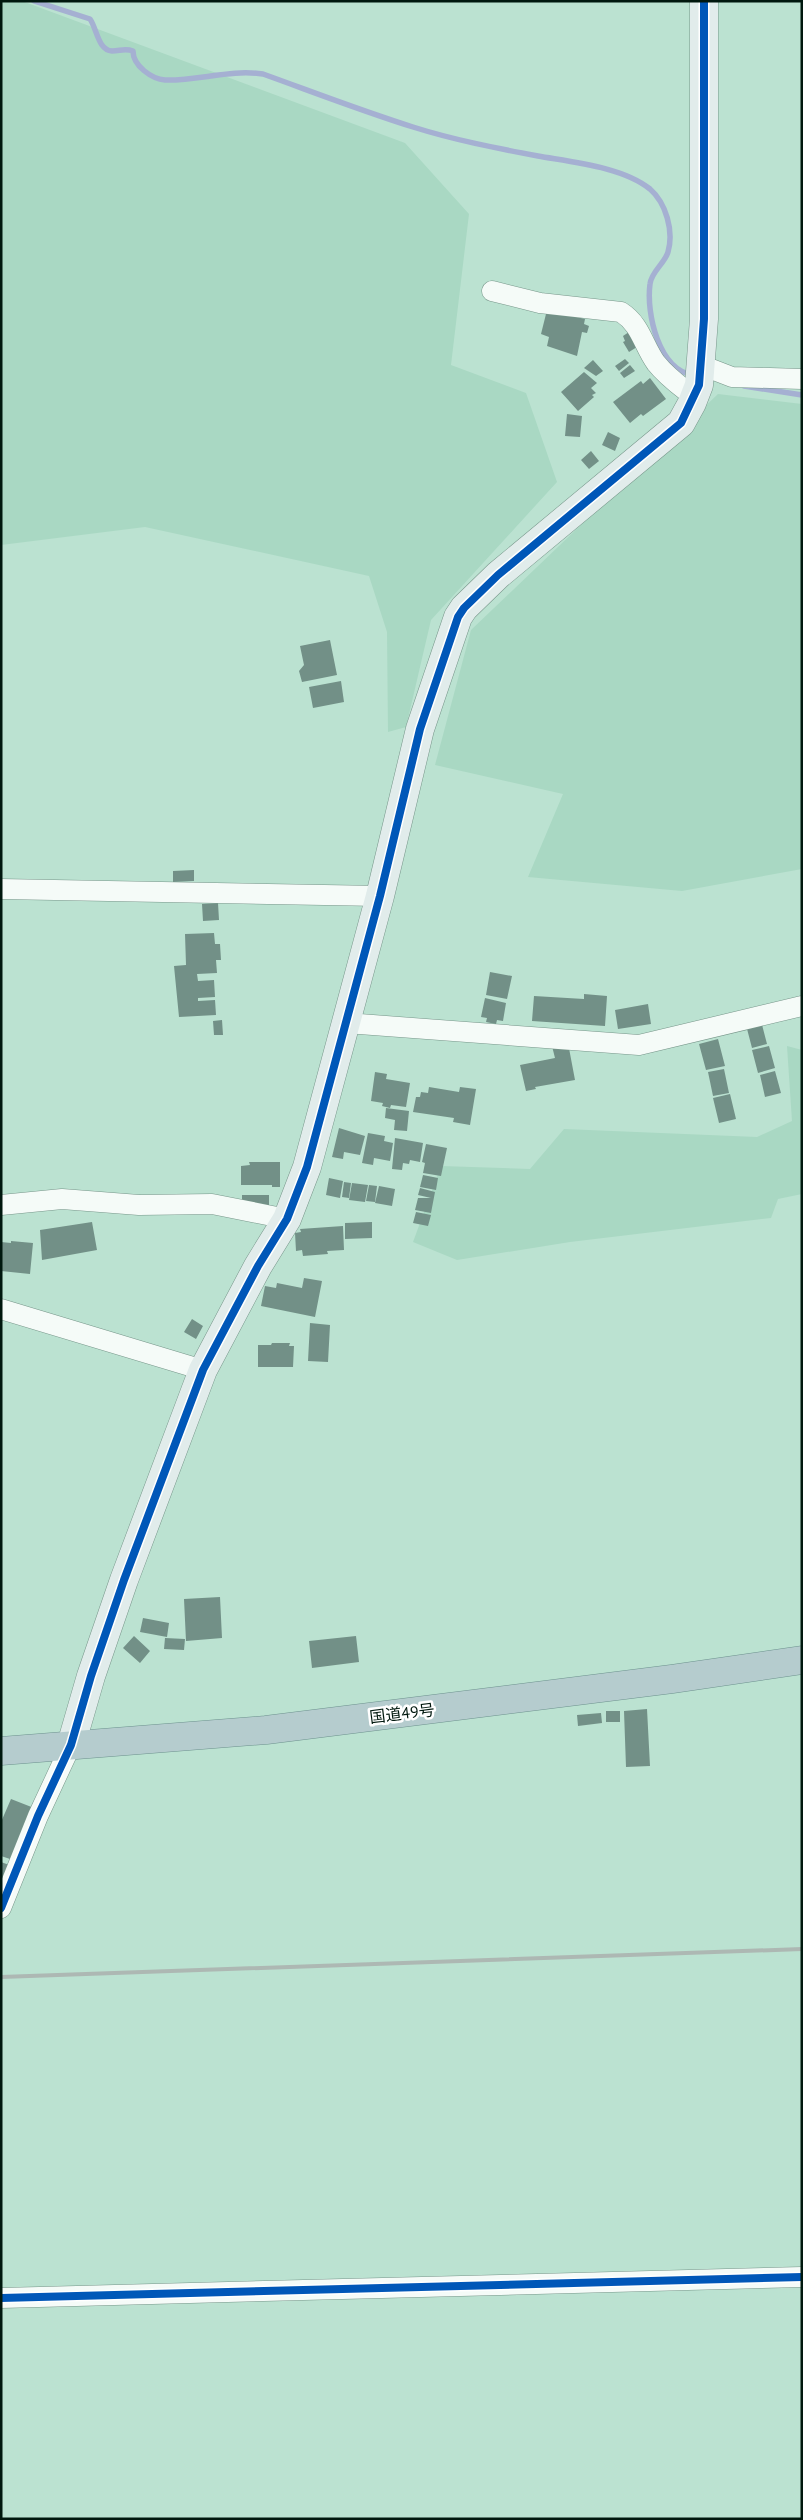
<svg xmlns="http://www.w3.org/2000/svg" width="803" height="2520" viewBox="0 0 803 2520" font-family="'PT Sans','Noto Sans JP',sans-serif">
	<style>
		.green { fill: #a9d8c3 }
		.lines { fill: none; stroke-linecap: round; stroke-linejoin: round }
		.stream { stroke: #a5b0d2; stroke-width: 5.5 }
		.building { fill: #729087 }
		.street-casing { stroke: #77968a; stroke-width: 21 }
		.secondary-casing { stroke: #77968a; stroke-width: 29 }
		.highway-casing { stroke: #6d928e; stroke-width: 29 }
		.street { stroke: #f5fbf8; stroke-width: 20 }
		.secondary { stroke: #e1eceb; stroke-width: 28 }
		.highway { stroke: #b5ccce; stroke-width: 28 }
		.rail { stroke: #adb8b3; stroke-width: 4 }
		.cycleway-casing { stroke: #fff; stroke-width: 11 }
		.cycleway { stroke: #0057b8; stroke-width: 8 }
		.labels { text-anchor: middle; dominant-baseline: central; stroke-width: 5; stroke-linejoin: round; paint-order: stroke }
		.street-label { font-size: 16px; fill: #00180e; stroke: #fff }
	</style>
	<rect width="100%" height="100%" fill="#bbe2d1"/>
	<path class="green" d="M1 1H22L405 143 469 214 451 365 526 393 557 482 431 620 406 727 388 732 387 632 369 576 145 527 1 545Z
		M718 394 802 404V869L682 891 528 877 563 794 435 765 471 630Z
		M787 1046 802 1050V1194L778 1199 771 1218 570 1242 457 1260 413 1242 441 1166 530 1169 564 1129 757 1137 792 1121Z"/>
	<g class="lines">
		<path class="stream" d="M34 1 90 19C97 29 98 50 112 51 120 51 125 48 133 51 133 66 152 79 165 80 198 81 230 69 263 74 313 92 362 111 413 127 454 140 496 148 538 156 572 162 623 167 650 189 666 203 674 231 668 252 665 263 651 272 650 284 646 314 659 370 693 375
			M744 386 802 395"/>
	</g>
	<path class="building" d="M547 310 585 319 584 324 589 326 587 333 582 332 577 356 547 346 549 337 541 334Z
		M629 332 637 347 629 352 623 342 625 341 623 336Z
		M625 359 629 363 619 371 615 366Z
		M593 360 603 371 596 376 584 368Z
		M630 365 635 371 624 378 620 373Z
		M584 372 597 383 591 388 596 393 592 395 594 397 578 411 561 392Z
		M650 378 666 399 643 416 641 414 630 423 613 402 641 381 643 384Z
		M567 414 582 416 580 437 565 436Z
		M608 432 620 438 615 451 602 445Z
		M591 451 599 461 589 469 581 460Z
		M330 640 337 675 302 682 299 671 304 665 300 646Z
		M341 681 344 702 313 708 309 687Z
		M194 870V881L173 882V871Z
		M218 903 219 920 203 921 202 904Z
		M214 933 215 944H220L221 960H216L217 973 197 974 198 981 214 980 215 997 198 998V1001L215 1000 216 1015 179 1017 174 966 186 965 185 934Z
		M490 972 512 976 507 999 486 995Z
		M584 994 607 996 605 1026 532 1021 534 996 584 999Z
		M485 998 506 1003 503 1021 497 1020 496 1024 486 1022 487 1018 481 1017Z
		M648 1004 651 1024 618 1029 615 1010Z
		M222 1020 223 1035H214L213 1021Z
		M761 1021 767 1044 752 1048 746 1025Z
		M718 1039 725 1066 706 1070 699 1044Z
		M568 1043 575 1080 535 1087 536 1089 526 1091 520 1065 555 1058 552 1046Z
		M769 1046 775 1068 758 1073 752 1050Z
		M724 1069 729 1093 713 1096 708 1072Z
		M775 1071 781 1093 765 1097 760 1075Z
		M375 1072 387 1074 386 1079 410 1083 406 1107 391 1105 390 1108 382 1106 383 1103 371 1101Z
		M429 1087 459 1092 460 1087 476 1089 470 1125 453 1122 454 1118 413 1112 416 1097H420L421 1092 428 1093Z
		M730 1094 736 1119 719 1123 713 1098Z
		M386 1108 409 1111 407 1131 394 1130 395 1120 385 1118Z
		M339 1128 365 1136 360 1155 344 1152 343 1159 332 1157Z
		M368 1133 385 1136 384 1141 393 1143 390 1161 374 1158 373 1165 362 1163Z
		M395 1138 423 1143 420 1162 410 1160 409 1164 403 1163 402 1170 392 1169Z
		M426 1144 447 1148 441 1176 423 1173 425 1163 422 1162Z
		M249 1162H280V1187H272V1185H241V1166L250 1165Z
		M423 1175 438 1178 436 1190 420 1187Z
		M329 1178 343 1181 340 1198 326 1195Z
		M344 1182 351 1183 349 1198 342 1197Z
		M352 1183 368 1185 365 1202 349 1200Z
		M369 1185 377 1186 375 1202 366 1201Z
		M379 1186 395 1189 392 1206 375 1203Z
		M420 1188 435 1192 431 1213 415 1210 418 1198H431L418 1195Z
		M242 1195H269V1205H242Z
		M416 1212 431 1215 428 1226 413 1223Z
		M92 1222 97 1250 42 1260 40 1230Z
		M372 1222V1238L345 1239V1223Z
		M343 1226 344 1250 327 1251 328 1254 303 1256 302 1250 296 1251 295 1233 301 1232 300 1229Z
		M11 1241 33 1243 30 1274 1 1271V1242L11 1243Z
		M304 1278 322 1281 315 1317 261 1306 265 1286 276 1288 277 1283 302 1288Z
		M192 1319 203 1326 196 1339 184 1332Z
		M310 1323 330 1325 328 1362 308 1361Z
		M272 1343H290L289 1346H294L293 1367H258V1345H271Z
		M220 1597 222 1638 186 1641 184 1599Z
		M143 1618 169 1623 167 1637 140 1632Z
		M134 1636 150 1651 140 1663 123 1648Z
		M356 1636 359 1662 312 1668 309 1641Z
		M165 1638 185 1639 184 1650 164 1649Z
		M647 1709 650 1766 626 1767 624 1711Z
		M606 1711H620V1722H606Z
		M601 1713 602 1723 578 1726 577 1715Z
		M11 1799 34 1808 13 1860 1 1856V1822Z
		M1 1862 12 1866 1 1891Z"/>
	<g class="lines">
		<defs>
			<path id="street" d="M492 291 540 303 621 312C641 325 643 345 656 363 667 377 680 386 694 397
				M701 365 732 377 802 379
				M1 889 380 896
				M346 1023 639 1045 802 1006
				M1 1205 62 1199 139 1205 212 1204 287 1219
				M1 1309 203 1370
				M1 1908 38 1816 71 1745
				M1 2298 802 2277"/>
			<path id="secondary" d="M71 1745 91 1676 124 1580 203 1370 258 1266 287 1219 307 1167 380 896 420 729 458 617 464 608 498 575 681 423 692 403 699 385 704 319V1"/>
			<path id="highway" d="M1 1751 266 1730 672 1679 802 1660"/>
		</defs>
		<use href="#street" class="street-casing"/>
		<use href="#secondary" class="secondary-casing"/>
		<use href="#highway" class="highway-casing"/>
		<use href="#street" class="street"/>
		<use href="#secondary" class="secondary"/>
		<use href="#highway" class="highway"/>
		<path class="rail" d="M1 1977 802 1949"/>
		<defs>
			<path id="cycleway" d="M1 1908 38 1816 71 1745 91 1676 124 1580 203 1370 258 1266 287 1219 307 1167 380 896 420 729 458 617 464 608 498 575 681 423 699 385 704 319V1
				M1 2298 802 2277"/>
		</defs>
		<use href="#cycleway" class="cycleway-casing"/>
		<use href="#cycleway" class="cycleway"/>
	</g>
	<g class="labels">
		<g class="street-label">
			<text transform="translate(402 1713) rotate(-7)">国道49号</text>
		</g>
	</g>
	<rect width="803" height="2520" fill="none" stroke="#00180e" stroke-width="5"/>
</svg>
